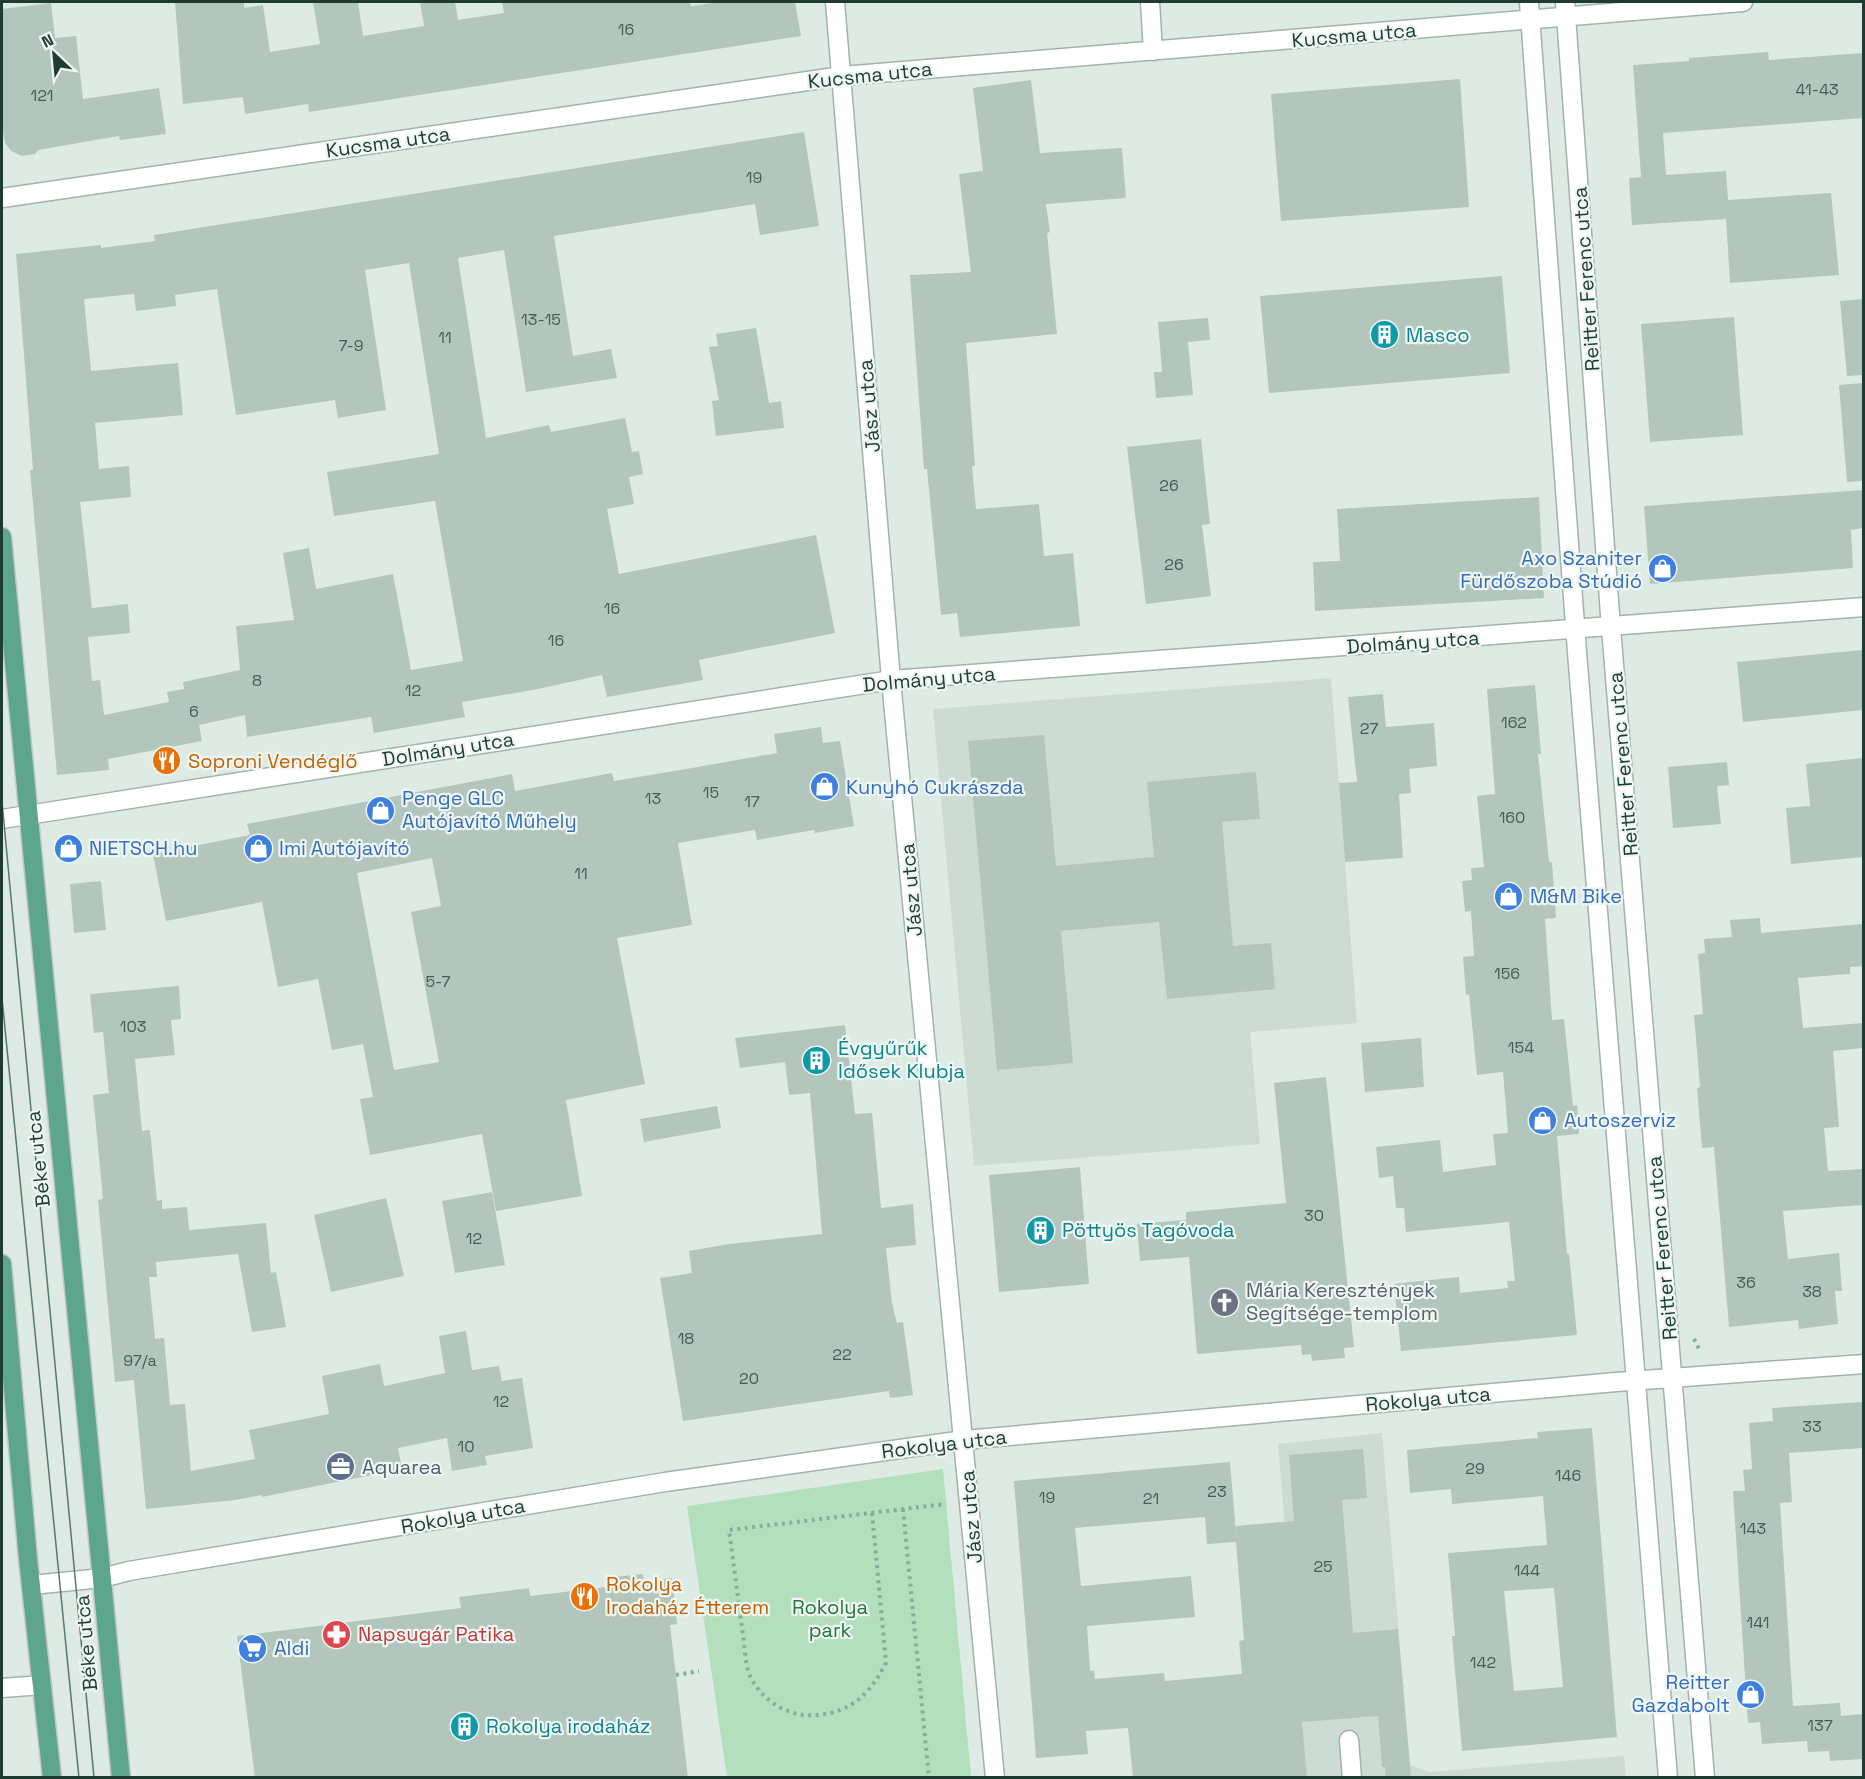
<svg xmlns="http://www.w3.org/2000/svg" width="1865" height="1779" viewBox="0 0 1865 1779" font-family="'Space Grotesk',sans-serif">
	<style>
		.built { fill: #ccdbd3 }
		.green { fill: #b4dfbc }
		.building { fill: #b3c6bd; fill-rule: evenodd }
		.lines { fill: none; stroke-linecap: round; stroke-linejoin: round }
		.minor-casing { stroke: #a1b3ab; stroke-width: 21 }
		.major-casing { stroke: #c0c8c5; stroke-width: 21 }
		.path { stroke: #7bb29c; stroke-width: 4; stroke-dasharray: 3 4.5; stroke-linecap: butt }
		.minor { stroke: #fff; stroke-width: 18 }
		.major { stroke: #5ea58d; stroke-width: 18 }
		.tram { stroke: #58786d; stroke-width: 1.5 }
		.labels { text-anchor: middle; dominant-baseline: central; stroke-width: 4.5; stroke-linejoin: round; paint-order: stroke }
		.number-label { font-size: 16px; fill: #435e54 }
		.street-label { font-size: 20px; fill: #1e3c31; stroke: #eef7f2 }
		.culture-label { font-size: 20px; fill: #0d838f; stroke: #eef7f2; text-anchor: start }
		.shop-label { font-size: 20px; fill: #366cbe; stroke: #eef7f2; text-anchor: start }
		.food-label { font-size: 20px; fill: #c56008; stroke: #eef7f2; text-anchor: start }
		.worship-label { font-size: 20px; fill: #5b616d; stroke: #eef7f2; text-anchor: start }
		.service-label { font-size: 20px; fill: #4e5e75; stroke: #eef7f2; text-anchor: start }
		.park-label { font-size: 20px; fill: #25763d; stroke: #eef7f2 }
		.health-label { font-size: 20px; fill: #be3a42; stroke: #eef7f2; text-anchor: start }
	</style>
	<rect width="100%" height="100%" fill="#deebe4"/>
	<path class="built" d="M1331 678 1357 1023 1250 1032 1260 1144 974 1166 933 709Z
		M1382 1433 1410 1765 1430 1772 1624 1756 1626 1777H1208L1200 1678 1297 1669 1278 1444Z"/>
	<path class="green" d="M943 1469 971 1777H727L687 1506Z"/>
	<path class="building" d="M175 2H244V8L263 5 270 52 320 44 313 2H358L363 36 424 26 420 2H455L458 20 504 13 502 2H690L691 6 719 2H795L801 36 309 112 308 104 245 114 243 97 183 104Z
		M51 3 55 38 76 36 83 99 159 88 166 134 120 140 119 136 38 150 35 154 22 156 11 151 5 143 2 126V9Z
		M1768 52 1769 60 1863 53V118L1663 133 1666 175 1726 171 1728 200 1831 193 1839 275 1730 283 1726 219 1632 225 1629 178 1641 177 1633 65 1689 61V58Z
		M1460 79 1469 207 1281 221 1271 94Z
		M1031 80 1040 153 1122 148 1126 198 1046 204 1050 232 1047 233 1057 334 966 343 975 466H972L976 509 1039 504 1044 556 1073 553 1080 626 960 637 957 613 941 615 927 469H924L910 275 971 272 959 174 983 171 973 88Z
		M804 132 819 226 760 235 755 204 554 236 573 356 611 349 617 378 526 392 504 250 458 258 486 438 549 425 551 432 625 418 632 452 639 451 643 474 629 477 634 504 607 509 619 574 816 535 835 633 699 660 703 680 607 697 602 675 538 689 462 702 465 717 374 733 371 717 247 737 245 715 199 725 202 741 108 759 109 770 57 775 30 470H33L16 254 101 245V248L155 241 154 235ZM409 263 439 454 327 472 334 516 435 501 463 661 411 670 393 574 316 589 309 548 283 553 294 620 236 626 240 670 183 682 184 689 167 692 169 702 104 715 100 680 92 681 88 637 130 633 128 604 92 608 80 502 131 497 129 466 99 469 95 423 183 415 178 363 91 371 84 299 134 294 136 311 176 306 175 295 217 289 236 415 335 400 338 418 386 410 365 270Z
		M1502 276 1510 373 1269 393 1260 296Z
		M1863 299V375L1847 376 1840 301Z
		M1734 317 1743 435 1650 442 1641 324Z
		M1208 318 1210 340 1188 342 1193 395 1156 398 1154 372H1162L1158 322Z
		M756 328 769 403 781 401 784 428 716 436 712 401 719 400 709 347 718 346 716 334Z
		M1863 383V481L1847 482 1839 385Z
		M1201 439 1210 524 1202 525 1211 596 1146 604 1127 447Z
		M1863 490V528L1851 530 1853 568 1650 584 1644 506Z
		M1539 497 1544 598 1315 611 1313 562 1340 561 1337 509Z
		M1863 650V710L1743 722 1737 662Z
		M1535 685 1541 754H1538L1549 862H1552L1556 918 1545 919 1552 1020 1564 1019 1573 1106 1577 1105 1579 1134 1557 1136 1567 1254H1569L1577 1335 1401 1351 1394 1284 1459 1277 1460 1293 1508 1288 1507 1281H1515L1509 1222 1406 1232 1404 1208H1396L1393 1176 1379 1178 1376 1147 1440 1140 1443 1172 1496 1165 1493 1134 1508 1133 1503 1072 1477 1075 1469 994 1466 995 1463 957 1474 956 1471 911 1465 912 1462 881 1472 880 1471 868 1484 867 1477 796 1495 794 1487 689Z
		M1383 694 1386 727 1434 723 1437 766 1409 769 1411 793 1399 794 1403 858 1345 862 1339 783 1357 782 1348 697Z
		M821 727 823 743 840 741 854 826 815 833 814 830 757 840 755 830 678 843 692 925 617 938 645 1084 566 1100 582 1196 496 1211 482 1134 370 1155 360 1099 373 1097 363 1044 332 1050 318 979 278 987 262 902 166 921 153 854 250 835 247 824 512 774 515 791 612 773 614 781 692 768 777 753 774 734ZM432 858 441 906 411 912 439 1062 394 1070 357 873Z
		M1044 735 1056 866 1154 857 1147 782 1256 772 1260 819 1222 822 1233 946 1271 943 1275 989 1167 999 1159 922 1061 931 1073 1063 997 1070 968 741Z
		M1862 758 1863 857 1791 864 1786 808 1810 806 1806 764Z
		M1727 762 1729 785 1717 786 1721 824 1673 828 1668 767Z
		M101 881 106 930 74 933 70 884Z
		M1760 918 1761 933 1863 924V966L1850 967V974L1798 978 1803 1028 1863 1023V1048L1833 1051 1839 1127 1824 1128 1828 1171 1863 1169V1205L1783 1211 1788 1259 1839 1253 1842 1291H1835L1838 1324 1799 1329 1798 1320 1729 1327 1714 1147 1702 1148 1697 1088 1700 1087 1694 1015 1703 1014 1698 954 1705 953 1704 939 1732 937 1730 920Z
		M179 986 181 1019 171 1020 175 1055 135 1059 142 1131 150 1130 157 1201 162 1200V1209L187 1207 189 1230 266 1223 271 1273 276 1272 286 1327 252 1332 238 1254 156 1262 157 1277H149L155 1339 164 1338 170 1405 185 1404 191 1471 255 1459 249 1430 329 1414 322 1376 380 1364 384 1386 445 1373 439 1336 466 1331 472 1370 499 1366 502 1381 522 1378 533 1448 485 1456 487 1465 452 1471 447 1438 398 1448 402 1469 262 1497V1495L235 1500 146 1509 134 1380 115 1382 98 1200 103 1199 93 1095 109 1093 103 1032 94 1033 90 994Z
		M845 1025 855 1114 872 1113 881 1208 913 1204 916 1245 886 1248 892 1303 897 1323 903 1322 913 1395 890 1398 889 1391 683 1421 660 1278 692 1273 689 1251 729 1244 822 1234 810 1093 789 1095 785 1062 740 1068 735 1038Z
		M1421 1038 1424 1087 1365 1092 1361 1043Z
		M1326 1077 1354 1347 1344 1348 1345 1358 1312 1361 1311 1354 1302 1355 1301 1345 1197 1354 1189 1257 1140 1261 1137 1224 1186 1220V1212L1286 1203 1274 1083Z
		M717 1106 721 1128 644 1142 640 1119Z
		M1080 1167 1089 1284 999 1292 989 1175Z
		M492 1192 505 1265 455 1273 442 1201Z
		M386 1198 404 1276 331 1292 314 1215Z
		M1863 1402V1448L1789 1453 1792 1502 1780 1503 1793 1706 1840 1703 1841 1716 1863 1714V1759L1830 1761 1829 1751 1808 1752 1807 1741 1762 1744 1760 1722 1748 1723 1733 1491H1745L1743 1470 1752 1469 1749 1423 1773 1421 1772 1408Z
		M1592 1428 1617 1737 1462 1751 1452 1636H1455L1448 1553 1547 1545 1543 1496 1452 1504 1451 1489 1410 1493 1407 1450 1538 1438 1537 1432ZM1554 1588 1563 1687 1514 1691 1504 1591Z
		M1363 1449 1367 1498 1342 1500 1353 1633 1398 1629 1411 1778H1386L1385 1767H1382L1378 1716 1302 1722 1307 1778H1133L1128 1728 1086 1731 1088 1754 1036 1758 1014 1481 1230 1462 1236 1533 1235 1526 1294 1521 1289 1455ZM1205 1517 1207 1544 1236 1542 1244 1640 1239 1641 1242 1674 1165 1681 1164 1673 1095 1679 1094 1670 1090 1671 1087 1626 1195 1617 1191 1576 1081 1586 1075 1528Z
		M643 1574 644 1582 672 1578 677 1624 670 1625 688 1778H255L237 1636 461 1608 459 1597 529 1588 530 1596 615 1586 614 1577Z"/>
	<g class="lines">
		<defs>
			<path id="minor" d="M835 2 891 680 995 1778
				M1150 2 1153 51
				M1529 2 1577 652 1668 1778
				M1565 2 1611 628 1705 1778
				M2 198 842 76 1743 2
				M2 819 891 680 1864 607
				M32 1585 102 1578 129 1571 665 1482 964 1440 1616 1382 1864 1364
				M2 1688 42 1685
				M1349 1740 1352 1778"/>
			<path id="major" d="M2 537 121 1778
				M2 1264 28 1559 52 1778"/>
		</defs>
		<use href="#minor" class="minor-casing"/>
		<use href="#major" class="major-casing"/>
		<path class="path" d="M1694 1339 1699 1349
			M903 1509 929 1778
			M872 1513 886 1663C870 1693 853 1712 817 1715 789 1718 762 1701 750 1676 745 1665 745 1647 743 1635 738 1600 734 1565 729 1530L946 1504
			M676 1675 699 1671"/>
		<use href="#minor" class="minor"/>
		<use href="#major" class="major"/>
		<path class="tram" d="M2 802 94 1778
			M2 998 79 1778"/>
	</g>
	<defs>
		<symbol id="building-disc" viewBox="-11 -11 22 22"><circle r="9.5" fill="#0f9aa8" stroke="#eef7f2"/><path d="M-4-6H4V6H1V3H-1V6H-4ZM-2.5-4.3h1.7v1.8h-1.7ZM.8-4.3h1.7v1.8H.8ZM-2.5-1h1.7V.8h-1.7ZM.8-1h1.7V.8H.8Z" fill="#fff"/></symbol>
		<symbol id="shop-disc" viewBox="-11 -11 22 22"><circle r="9.5" fill="#3f7fe0" stroke="#eef7f2"/><path d="M-5-2.5h2.3a2.7 3.5 0 0 1 5.4 0H5L5.5 6h-11ZM-1.5-2.5h3a1.5 2.3 0 0 0-3 0Z" fill="#fff"/></symbol>
		<symbol id="restaurant-disc" viewBox="-11 -11 22 22"><circle r="9.5" fill="#e8710a" stroke="#eef7f2"/><path d="M-5-6h1v4h1v-4h1v4h1v-4h1v5L-1.5 .5V6h-2V.5L-5-1ZM5-6V6H3V1.5H1.5Q1.5-4 5-6Z" fill="#fff"/></symbol>
		<symbol id="church-disc" viewBox="-11 -11 22 22"><circle r="9.5" fill="#6b7280" stroke="#eef7f2"/><path d="M-1.2-6h2.4v3.5h3.3v2.4h-3.3V6h-2.4V-.1h-3.3v-2.4h3.3Z" fill="#fff"/></symbol>
		<symbol id="office-disc" viewBox="-11 -11 22 22"><circle r="9.5" fill="#5c6f8a" stroke="#eef7f2"/><path d="M-6-3h4V-5.5h4V-3h4V5H-6ZM-1-4.5V-3h2v-1.5ZM-6 0V1H6V0Z" fill="#fff"/></symbol>
		<symbol id="pharmacy-disc" viewBox="-11 -11 22 22"><circle r="9.5" fill="#e0444e" stroke="#eef7f2"/><path d="M-2-6h4v4h4v4h-4v4h-4v-4h-4v-4h4Z" fill="#fff"/></symbol>
		<symbol id="supermarket-disc" viewBox="-11 -11 22 22"><circle r="9.5" fill="#3f7fe0" stroke="#eef7f2"/><path d="M-6-5.5h2.5l.6 2H6L4.5 2H-2.5L-4.4-4H-6ZM-1.5 3.2a1.3 1.3 0 1 0 .1 0ZM3 3.2a1.3 1.3 0 1 0 .1 0Z" fill="#fff"/></symbol>
	</defs>
	<g fill-rule="evenodd">
		<use href="#building-disc" x="1368" y="318" width="33" height="33"/>
		<use href="#shop-disc" x="1646" y="552" width="33" height="33"/>
		<use href="#restaurant-disc" x="150" y="744" width="33" height="33"/>
		<use href="#shop-disc" x="808" y="770" width="33" height="33"/>
		<use href="#shop-disc" x="364" y="794" width="33" height="33"/>
		<use href="#shop-disc" x="52" y="832" width="33" height="33"/>
		<use href="#shop-disc" x="242" y="832" width="33" height="33"/>
		<use href="#shop-disc" x="1492" y="880" width="33" height="33"/>
		<use href="#building-disc" x="800" y="1044" width="33" height="33"/>
		<use href="#shop-disc" x="1526" y="1104" width="33" height="33"/>
		<use href="#building-disc" x="1024" y="1214" width="33" height="33"/>
		<use href="#church-disc" x="1208" y="1286" width="33" height="33"/>
		<use href="#office-disc" x="324" y="1450" width="33" height="33"/>
		<use href="#restaurant-disc" x="568" y="1580" width="33" height="33"/>
		<use href="#pharmacy-disc" x="320" y="1618" width="33" height="33"/>
		<use href="#supermarket-disc" x="236" y="1632" width="33" height="33"/>
		<use href="#shop-disc" x="1734" y="1678" width="33" height="33"/>
		<use href="#building-disc" x="448" y="1710" width="33" height="33"/>
	</g>
	<g class="labels">
		<g class="number-label">
			<text x="626" y="29">16</text>
			<text x="1817" y="89">41-43</text>
			<text x="42" y="95">121</text>
			<text x="754" y="177">19</text>
			<text x="541" y="319">13-15</text>
			<text x="445" y="337">11</text>
			<text x="351" y="345">7-9</text>
			<text x="1169" y="485">26</text>
			<text x="1174" y="564">26</text>
			<text x="612" y="608">16</text>
			<text x="556" y="640">16</text>
			<text x="257" y="680">8</text>
			<text x="413" y="690">12</text>
			<text x="194" y="711">6</text>
			<text x="1514" y="722">162</text>
			<text x="1369" y="728">27</text>
			<text x="711" y="792">15</text>
			<text x="653" y="798">13</text>
			<text x="752" y="801">17</text>
			<text x="1512" y="817">160</text>
			<text x="581" y="873">11</text>
			<text x="1507" y="973">156</text>
			<text x="438" y="981">5-7</text>
			<text x="133" y="1026">103</text>
			<text x="1521" y="1047">154</text>
			<text x="1314" y="1215">30</text>
			<text x="474" y="1238">12</text>
			<text x="1746" y="1282">36</text>
			<text x="1812" y="1291">38</text>
			<text x="686" y="1338">18</text>
			<text x="842" y="1354">22</text>
			<text x="140" y="1360">97/a</text>
			<text x="749" y="1378">20</text>
			<text x="501" y="1401">12</text>
			<text x="1812" y="1426">33</text>
			<text x="466" y="1446">10</text>
			<text x="1475" y="1468">29</text>
			<text x="1568" y="1475">146</text>
			<text x="1217" y="1491">23</text>
			<text x="1047" y="1497">19</text>
			<text x="1151" y="1498">21</text>
			<text x="1753" y="1528">143</text>
			<text x="1323" y="1566">25</text>
			<text x="1527" y="1570">144</text>
			<text x="1758" y="1622">141</text>
			<text x="1483" y="1662">142</text>
			<text x="1820" y="1725">137</text>
		</g>
		<g class="street-label">
			<text transform="translate(1354 35) rotate(-5)">Kucsma utca</text>
			<text transform="translate(870 75) rotate(-6)">Kucsma utca</text>
			<text transform="translate(388 142) rotate(-8)">Kucsma utca</text>
			<text transform="translate(1586 279) rotate(-94)">Reitter Ferenc utca</text>
			<text transform="translate(869 406) rotate(-95)">Jász utca</text>
			<text transform="translate(1413 642) rotate(-4)">Dolmány utca</text>
			<text transform="translate(929 679) rotate(-5)">Dolmány utca</text>
			<text transform="translate(448 749) rotate(-9)">Dolmány utca</text>
			<text transform="translate(1623 764) rotate(-95)">Reitter Ferenc utca</text>
			<text transform="translate(911 890) rotate(-95)">Jász utca</text>
			<text transform="translate(38 1159) rotate(-96)">Béke utca</text>
			<text transform="translate(1662 1248) rotate(-95)">Reitter Ferenc utca</text>
			<text transform="translate(1428 1399) rotate(-5)">Rokolya utca</text>
			<text transform="translate(944 1444) rotate(-7)">Rokolya utca</text>
			<text transform="translate(463 1516) rotate(-10)">Rokolya utca</text>
			<text transform="translate(971 1517) rotate(-95)">Jász utca</text>
			<text transform="translate(86 1643) rotate(-95)">Béke utca</text>
		</g>
		<g class="culture-label">
			<text x="1406" y="335">Masco</text>
			<text x="838" y="1048">Évgyűrűk<tspan x="838" dy="23">Idősek Klubja</tspan></text>
			<text x="1062" y="1230">Pöttyös Tagóvoda</text>
			<text x="486" y="1726">Rokolya irodaház</text>
		</g>
		<g class="shop-label">
			<text x="1642" y="558" text-anchor="end">Axo Szaniter<tspan x="1642" dy="23">Fürdőszoba Stúdió</tspan></text>
			<text x="846" y="787">Kunyhó Cukrászda</text>
			<text x="402" y="798">Penge GLC<tspan x="402" dy="23">Autójavító Műhely</tspan></text>
			<text x="89" y="848">NIETSCH.hu</text>
			<text x="279" y="848">Imi Autójavító</text>
			<text x="1530" y="896">M&amp;M Bike</text>
			<text x="1564" y="1120">Autoszerviz</text>
			<text x="274" y="1648">Aldi</text>
			<text x="1730" y="1682" text-anchor="end">Reitter<tspan x="1730" dy="23">Gazdabolt</tspan></text>
		</g>
		<g class="food-label">
			<text x="188" y="761">Soproni Vendéglő</text>
			<text x="606" y="1584">Rokolya<tspan x="606" dy="23">Irodaház Étterem</tspan></text>
		</g>
		<g class="worship-label">
			<text x="1246" y="1290">Mária Keresztények<tspan x="1246" dy="23">Segítsége-templom</tspan></text>
		</g>
		<g class="service-label">
			<text x="362" y="1467">Aquarea</text>
		</g>
		<g class="park-label">
			<text x="830" y="1607">Rokolya<tspan x="830" dy="23">park</tspan></text>
		</g>
		<g class="health-label">
			<text x="358" y="1634">Napsugár Patika</text>
		</g>
	</g>
	<rect width="1865" height="1779" fill="none" stroke="#1e3c31" stroke-width="6"/>
	<g transform="translate(54 54) rotate(334)" stroke="#eef7f2" stroke-width="4.5" paint-order="stroke">
	<path d="M0-4.5L10 22L0 15L-10 22Z" fill="#1e3c31"/>
	<text y="-9" font-size="16" font-weight="bold" text-anchor="middle" fill="#1e3c31">N</text>
	</g>
</svg>
